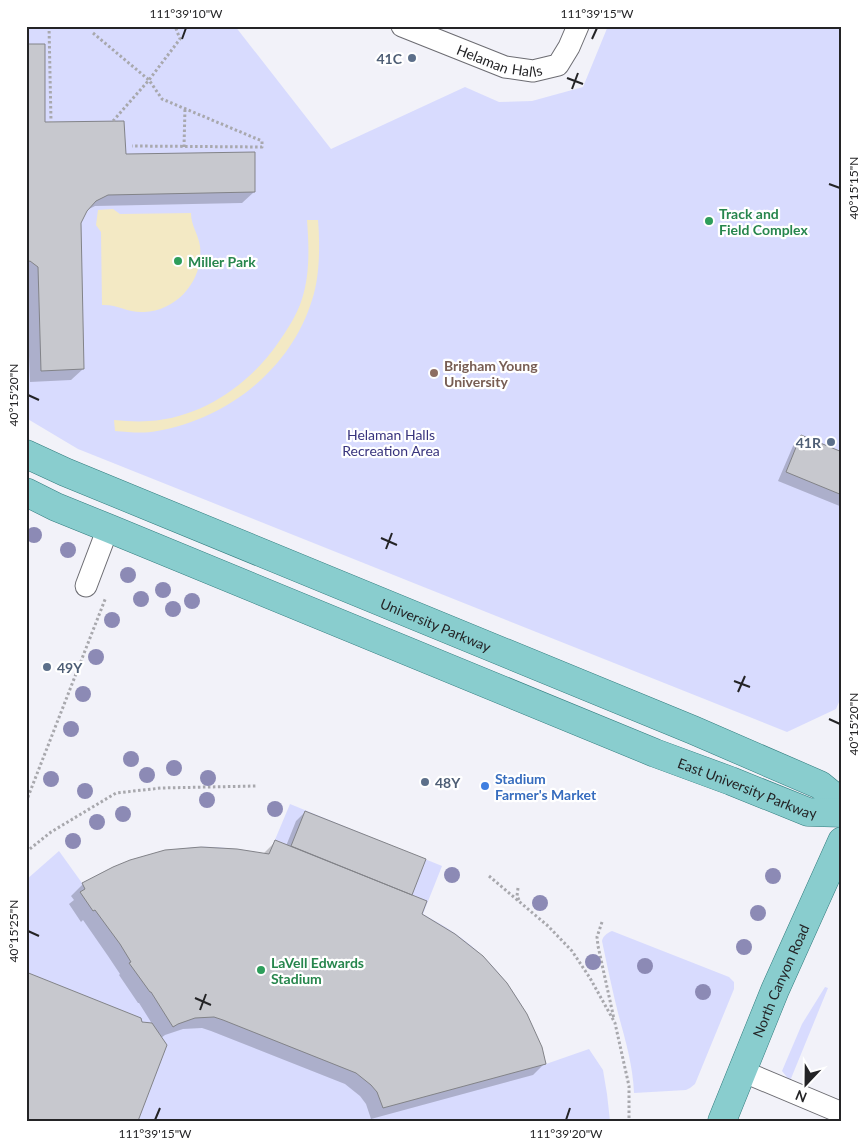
<svg xmlns="http://www.w3.org/2000/svg" width="868" height="1147" viewBox="0 0 868 1147" font-family="Lato,sans-serif">
	<style>
		.green { fill: #d8dbfe }
		.sand { fill: #f3e9c4 }
		.shadow { fill: #0003 }
		.building { fill: #c7c8ce; stroke: #828388 }
		.lines { fill: none; stroke-linecap: round; stroke-linejoin: round }
		.minor-casing { stroke: #6c6c72; stroke-width: 23 }
		.major-casing { stroke: #327c7e; stroke-width: 29 }
		.path { stroke: #a8a8ad; stroke-width: 3; stroke-dasharray: 2.5 2.5; stroke-linecap: butt }
		.minor { stroke: #fff; stroke-width: 21 }
		.major { stroke: #89cdce; stroke-width: 28 }
		.tree { fill: #8c8ab5 }
		.ticks { fill: none; stroke: #242426; stroke-width: 2 }
		.service-dot { fill: #5c6f8a; stroke: #fff; stroke-width: 2 }
		.leisure-dot { fill: #2e9e5b; stroke: #fff; stroke-width: 2 }
		.education-dot { fill: #8d6e63; stroke: #fff; stroke-width: 2 }
		.shop-dot { fill: #3f7fe0; stroke: #fff; stroke-width: 2 }
		.labels { text-anchor: middle; dominant-baseline: central; stroke-width: 4.5; stroke-linejoin: round; paint-order: stroke }
		.street-label { font-size: 14px; fill: #242426; stroke: #fff }
		.service-label { font-size: 14px; font-weight: bold; fill: #4e5e75; stroke: #fff; text-anchor: end }
		.leisure-label { font-size: 14px; font-weight: bold; fill: #27864d; stroke: #fff; text-anchor: start }
		.education-label { font-size: 14px; font-weight: bold; fill: #785e54; stroke: #fff; text-anchor: start }
		.park-label { font-size: 14px; fill: #38347d; stroke: #fff }
		.shop-label { font-size: 14px; font-weight: bold; fill: #366cbe; stroke: #fff; text-anchor: start }
		.neatline { fill: none; stroke: #242426; stroke-width: 2 }
		.ticks-label { font-size: 12px; text-anchor: middle; fill: #242426 }
	</style>
	<rect width="100%" height="100%" fill="#f2f2f9"/>
	<path class="green" d="M26 26H235L331 149 465 87 499 102 532 101 583 87 608 26H842V695L836 709 787 732 78 449 26 418Z
		M290 804 442 866 423 914C433 920 445 926 456 934 500 965 533 1012 546 1064L589 1049 603 1070 607 1094 610 1121H26V880L59 851 82 883C121 862 155 849 200 847 223 846 247 851 269 854Z
		M612 931 729 977 734 982V989L695 1084 690 1088 686 1090 634 1093C633 1065 625 1039 618 1013 612 989 607 965 602 941 603 936 607 933 612 931Z
		M825 987 828 988 790 1081 782 1071 802 1024Z"/>
	<path class="sand" d="M113 209 120 214 191 213C191 226 198 233 200 246 204 280 177 311 144 312 128 313 117 304 102 305L101 232 96 225 98 210Z
		M307 220H318C320 244 320 277 312 300 291 369 227 419 157 431 143 434 129 432 115 431L114 420C126 421 137 422 149 421 201 418 249 385 278 343 287 330 297 315 302 299 310 274 309 246 307 220Z"/>
	<path class="shadow" d="M26 45 44 124 124 155 254 192 242 203 95 206 85 211 80 222 83 369 71 380 30 382 26 278Z
		M801 437 842 454V507L778 481 793 446Z
		M305 812 411 894 421 914 544 1064 533 1075 371 1119 366 1104 360 1096 345 1084 211 1031 202 1028 183 1029 165 1035 161 1038 139 1003H138L119 975 120 974 108 956 83 920 81 922 69 904 74 900 71 896 83 884 263 854 275 842 286 846 296 821Z"/>
	<path class="building" d="M26 44H45V122L124 121 126 154 255 152V192L108 195 96 201 87 211 81 223 84 369 41 371 38 267 30 261 26 262Z
		M801 435 842 452V495L786 472Z
		M305 811 426 859 412 895 291 846Z
		M275 840 427 901 422 914 455 934 483 956 507 983 527 1014 542 1047 546 1064 383 1108 377 1092 371 1085 356 1073 223 1020 214 1017 195 1018 178 1024 173 1027 151 992H150L129 963 131 962 120 944 95 910 93 911 80 892 85 889 82 883 113 867 130 860 165 850 201 847 237 849 269 854Z
		M26 972 141 1018 142 1022 152 1023 167 1045 138 1121H26Z"/>
	<g class="lines">
		<defs>
			<g id="minor">
				<path id="s1" d="M402 26 505 67 533 71 558 65 569 47 578 26"/>
				<path d="M86 586 108 528"/>
				<path d="M742 1071 842 1113"/>
			</g>
			<g id="major">
				<path id="s2" d="M26 454 65 472 693 730 820 785 842 803"/>
				<path id="s3" d="M26 492 56 507 108 528 655 753 731 781 808 812 842 813"/>
				<path id="s4" d="M722 1121 775 990 842 841"/>
			</g>
		</defs>
		<use href="#minor" class="minor-casing"/>
		<use href="#major" class="major-casing"/>
		<path class="path" d="M49 26 51 122
			M93 33 149 80 162 99 262 141V147L132 146
			M113 121 149 80 180 39 175 26
			M184 147 185 108
			M26 802 106 597
			M26 852 51 832 116 793 161 788 256 786
			M489 876 548 926 572 951 590 978 615 1023 629 1086V1121
			M518 888 517 896 519 900
			M602 922 597 937 598 946 614 1019"/>
		<use href="#minor" class="minor"/>
		<use href="#major" class="major"/>
	</g>
	<g class="tree">
		<circle cx="34" cy="535" r="8"/>
		<circle cx="68" cy="550" r="8"/>
		<circle cx="128" cy="575" r="8"/>
		<circle cx="163" cy="590" r="8"/>
		<circle cx="141" cy="599" r="8"/>
		<circle cx="192" cy="601" r="8"/>
		<circle cx="173" cy="609" r="8"/>
		<circle cx="112" cy="620" r="8"/>
		<circle cx="96" cy="657" r="8"/>
		<circle cx="83" cy="694" r="8"/>
		<circle cx="71" cy="729" r="8"/>
		<circle cx="131" cy="759" r="8"/>
		<circle cx="174" cy="768" r="8"/>
		<circle cx="147" cy="775" r="8"/>
		<circle cx="208" cy="778" r="8"/>
		<circle cx="51" cy="779" r="8"/>
		<circle cx="85" cy="791" r="8"/>
		<circle cx="207" cy="800" r="8"/>
		<circle cx="275" cy="809" r="8"/>
		<circle cx="123" cy="814" r="8"/>
		<circle cx="97" cy="822" r="8"/>
		<circle cx="73" cy="841" r="8"/>
		<circle cx="452" cy="875" r="8"/>
		<circle cx="773" cy="876" r="8"/>
		<circle cx="540" cy="903" r="8"/>
		<circle cx="758" cy="913" r="8"/>
		<circle cx="744" cy="947" r="8"/>
		<circle cx="593" cy="962" r="8"/>
		<circle cx="645" cy="966" r="8"/>
		<circle cx="703" cy="992" r="8"/>
	</g>
	<path class="ticks" d="M182 39 186 28M592 39 597 28M567 78 583 84M572 89 578 73M829 184 840 188M28 395 39 400M381 538 397 545M386 549 392 533M734 681 750 687M738 692 745 676M829 719 840 724M28 931 39 936M195 998 211 1005M200 1010 206 994M155 1120 160 1108M566 1120 570 1108"/>
	<g class="service-dot">
		<circle cx="412" cy="58" r="5"/>
		<circle cx="831" cy="442" r="5"/>
		<circle cx="47" cy="667" r="5"/>
		<circle cx="425" cy="782" r="5"/>
	</g>
	<g class="leisure-dot">
		<circle cx="709" cy="221" r="5"/>
		<circle cx="178" cy="261" r="5"/>
		<circle cx="261" cy="970" r="5"/>
	</g>
	<circle class="education-dot" cx="434" cy="373" r="5"/>
	<circle class="shop-dot" cx="485" cy="786" r="5"/>
	<g class="labels">
		<g class="street-label">
			<text stroke="none"><textPath href="#s1" startOffset="104">Helaman Halls</textPath></text>
			<text stroke="none"><textPath href="#s2" startOffset="444">University Parkway</textPath></text>
			<text stroke="none"><textPath href="#s3" startOffset="780">East University Parkway</textPath></text>
			<text stroke="none"><textPath href="#s4" startOffset="152">North Canyon Road</textPath></text>
		</g>
		<g class="service-label">
			<text x="402" y="58">41C</text>
			<text x="821" y="442">41R</text>
			<text x="57" y="667" text-anchor="start">49Y</text>
			<text x="435" y="782" text-anchor="start">48Y</text>
		</g>
		<g class="leisure-label">
			<text x="719" y="213">Track and<tspan x="719" dy="16">Field Complex</tspan></text>
			<text x="188" y="261">Miller Park</text>
			<text x="271" y="962">LaVell Edwards<tspan x="271" dy="16">Stadium</tspan></text>
		</g>
		<g class="education-label">
			<text x="444" y="365">Brigham Young<tspan x="444" dy="16">University</tspan></text>
		</g>
		<g class="park-label">
			<text x="391" y="434">Helaman Halls<tspan x="391" dy="16">Recreation Area</tspan></text>
		</g>
		<g class="shop-label">
			<text x="495" y="778">Stadium<tspan x="495" dy="16">Farmer's Market</tspan></text>
		</g>
	</g>
	<rect width="868" height="1147" fill="none" stroke="#ffffff" stroke-width="55"/>
	<g transform="translate(806 1084) rotate(202)" stroke="#ffffff" stroke-width="4" paint-order="stroke">
	<path d="M0-4L9 19L0 12L-9 19Z" fill="#242426"/>
	<text y="-8" font-size="14" font-weight="bold" text-anchor="middle" fill="#242426">N</text>
	</g>
	<rect x="28" y="28" width="812" height="1092" class="neatline"/>
	<g class="ticks-label">
		<text x="186" y="18">111°39'10"W</text>
		<text x="597" y="18">111°39'15"W</text>
		<text transform="translate(854 188) rotate(-90)" y="4">40°15'15"N</text>
		<text transform="translate(14 395) rotate(-90)" y="4">40°15'20"N</text>
		<text transform="translate(854 724) rotate(-90)" y="4">40°15'20"N</text>
		<text transform="translate(14 931) rotate(-90)" y="4">40°15'25"N</text>
		<text x="155" y="1138">111°39'15"W</text>
		<text x="566" y="1138">111°39'20"W</text>
	</g>
</svg>
